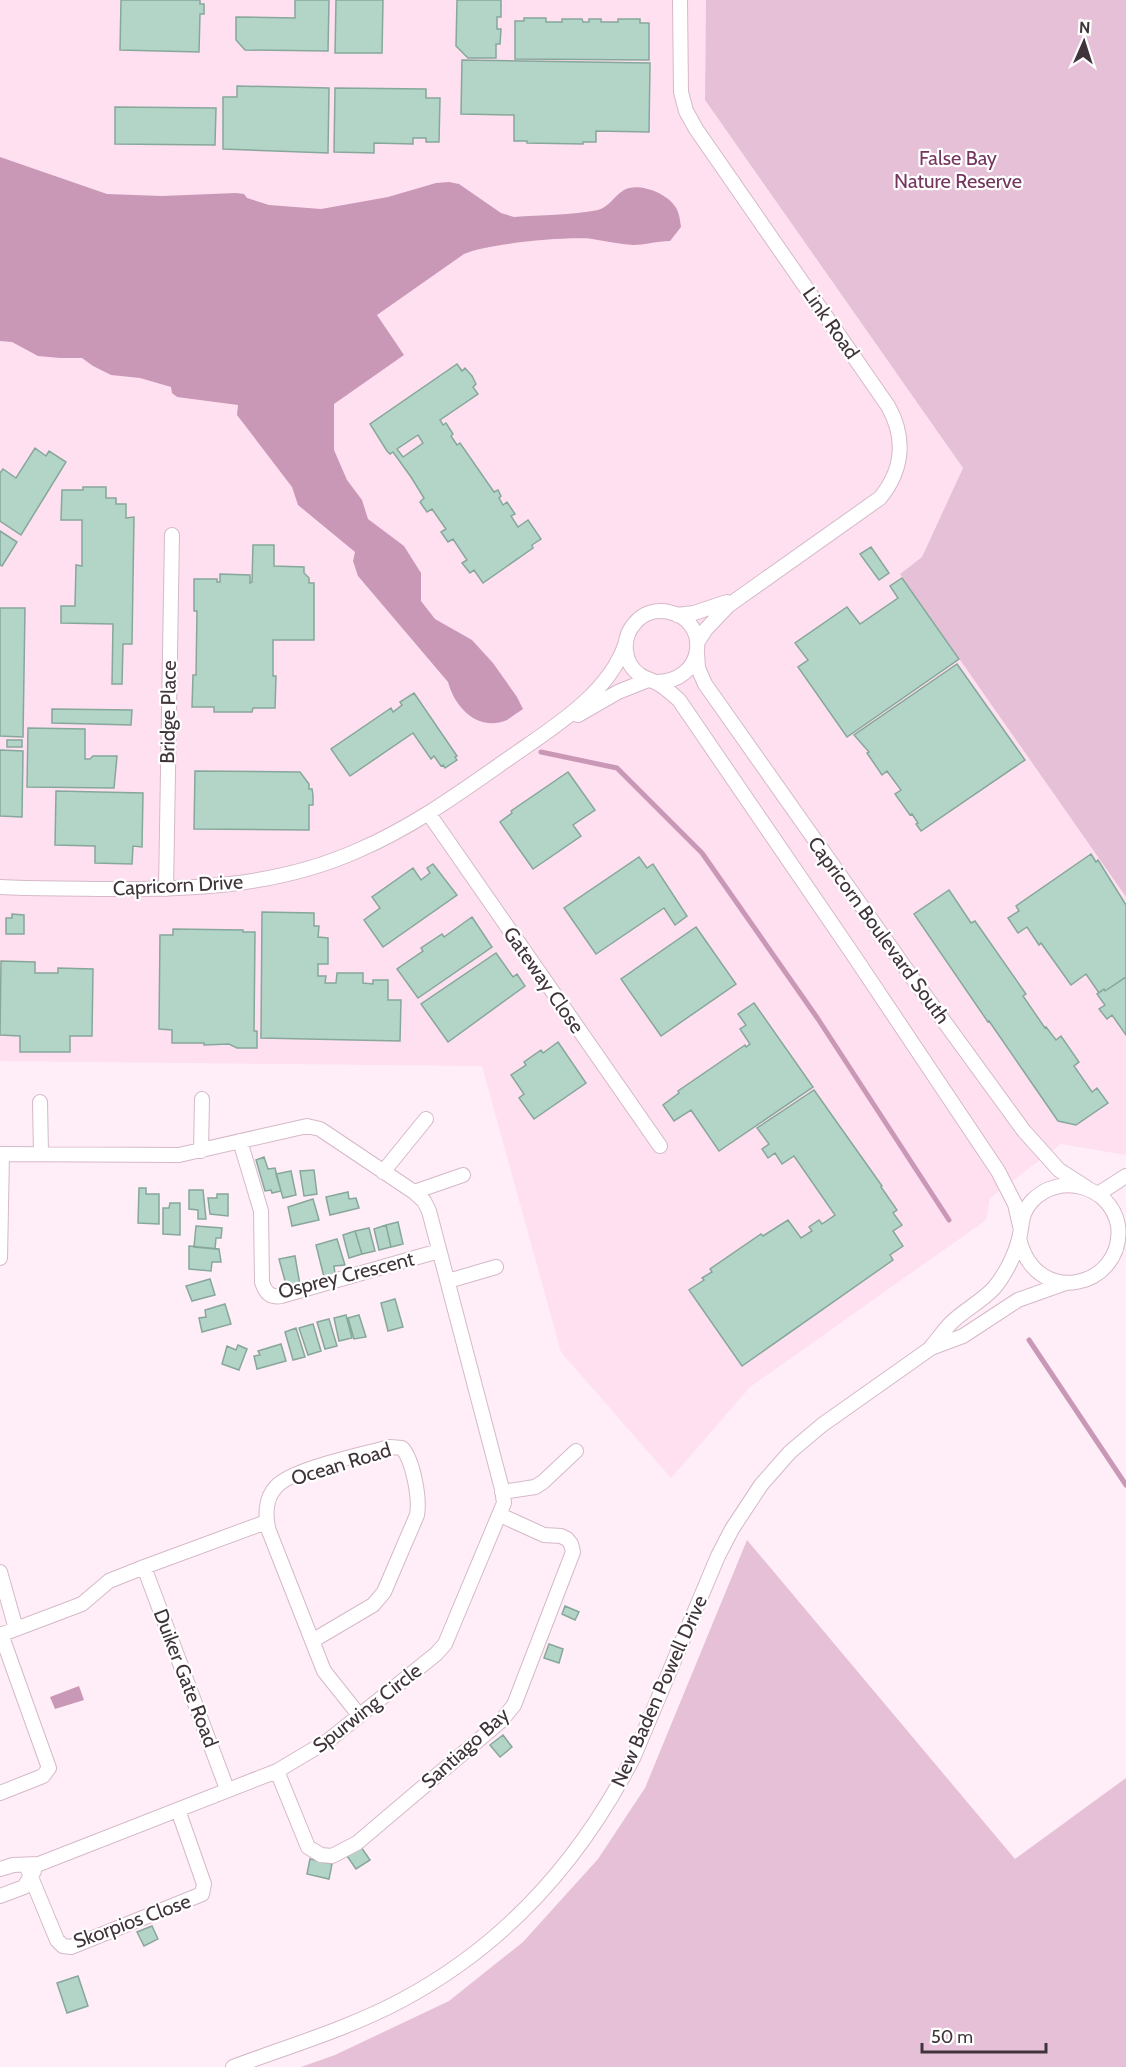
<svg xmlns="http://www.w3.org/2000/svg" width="1126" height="2067" viewBox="0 0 1126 2067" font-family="Cabin,sans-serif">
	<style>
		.built { fill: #fee0f1 }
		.green { fill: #e6c0d6 }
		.water { fill: #ca98b7 }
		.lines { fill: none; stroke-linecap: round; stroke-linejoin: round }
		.stream { stroke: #ca98b7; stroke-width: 5 }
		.building { fill: #b3d5c8; stroke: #87a79b; stroke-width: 1.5; fill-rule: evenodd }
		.street-casing { stroke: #d5b9c9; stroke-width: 16 }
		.street { stroke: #fff; stroke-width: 14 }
		.labels { text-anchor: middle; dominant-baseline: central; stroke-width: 4.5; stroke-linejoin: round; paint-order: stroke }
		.park-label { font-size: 20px; fill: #74365f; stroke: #fff }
		.street-label { font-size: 20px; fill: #40343b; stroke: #fff }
	</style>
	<rect width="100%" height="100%" fill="#ffedf7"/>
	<path class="built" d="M0 0H706L705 100 963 468 922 557 900 574 1126 897V1155L1061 1144 990 1198 986 1220 750 1387 671 1478 561 1352 482 1066 0 1061Z"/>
	<path class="green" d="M706 0H1126V897L900 574 922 557 963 468 705 100Z
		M747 1540 1015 1859 1126 1778V2067H301L335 2055 449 2001 523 1942 598 1859 645 1788Z"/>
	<path class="water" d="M0 157 107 194 162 196 236 193 244 194 247 198 269 205 321 209 388 197 436 183 449 182 459 184 501 213 514 217C541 215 571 215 598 210 609 207 614 196 624 190 637 182 665 192 674 205 679 211 680 219 681 227L670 241C657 241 645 245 633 245 619 244 606 241 592 239 568 236 484 244 464 254L377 315 404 355 334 404V450L347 480 362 500 368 519 404 546 421 573V601L435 619 472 640 493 663 517 697 523 709C518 712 512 717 507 720 478 732 455 708 448 682L358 576 353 561 355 552 298 505 292 487 237 415 238 405 177 397 172 393 171 387 140 378 111 375 93 366 82 358H60L38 356 12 342 0 341Z
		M79 1686 84 1700 55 1709 50 1697Z"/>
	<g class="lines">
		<path class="stream" d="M541 752 617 768 702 853 818 1019 949 1220
			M1029 1340 1126 1485"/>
	</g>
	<path class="building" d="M121 0H200V4H204V14H200L199 52 120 50Z
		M295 0H329L328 51 245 50 236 40V17L295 18Z
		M336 0H383L382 53H335Z
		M457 0H501V17H497V29H501L500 44H496V58H468L456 46Z
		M524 18H546V22H562V19H582L583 22H589V19H601V22H618V19H640V23H649V60L515 59V21H524Z
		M462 60 650 63 649 132 596 131V142H583V144L527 143V141H514V115L461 114Z
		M237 86 329 88 328 153 223 149V97H237Z
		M335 88 426 89V98H440L439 142H426V138H413V144L374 143V153L334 152Z
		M115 107 216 108 215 145 115 144Z
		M457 364 462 371 465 368 472 376 476 384 473 387 478 394 440 420 443 425 446 423 453 434 451 436 457 445 460 443 494 492 498 490 501 496 499 498 503 505 507 502 515 514 511 516 518 527 528 520 541 539 532 545 533 548 483 583 474 570 470 573 462 563 467 560 453 539 448 542 441 532 446 529 432 509 427 512 420 502 424 498 411 477 393 452 390 454 387 451 370 424ZM418 435 423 443 403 457 397 449Z
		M35 448 46 456 49 451 66 462 21 535 0 521V473L3 469 16 478Z
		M83 487H106V498H116V504H126V518L134 517 132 644H123L122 684H112L113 624 61 623V606H75L76 565 82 566V520H61L62 490H83Z
		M0 531 17 542 2 566 0 565Z
		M253 545H274V566L304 567V573L309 578V583H314V640H273V676H276L275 708H253L252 712H214V707H192L193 675H196L197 611H194V579H217V582H220V574L250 575V583L252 582Z
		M871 547 889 573 879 580 860 554Z
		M902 578 959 659 847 737 798 667 808 660 795 643 847 607 860 624 898 598 890 586Z
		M0 608H25L23 737 0 736Z
		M957 664 1025 760 921 831 916 824 918 823 912 814 910 815 895 794 901 790 887 771 882 775 867 753 869 752 854 735Z
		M414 693 457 756 455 757 457 760 445 768 443 765 441 766 434 756 431 759 413 733 350 776 331 749 391 708 393 712 402 705 400 702Z
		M52 709 132 710 131 725 52 723Z
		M28 728 85 729V759H90L93 756H117L114 788 27 787Z
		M7 740H22V747H7Z
		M0 750 23 751 22 817 0 816Z
		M195 771 300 772 309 784V789H312L313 795V805H309V830L194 829Z
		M568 772 595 810 573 825 581 836 533 869 500 822 512 813 511 811Z
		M56 791 143 793 142 847 133 846 132 864 95 863V846L55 845Z
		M1091 854 1096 862 1098 860 1126 905V977L1105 991 1104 989 1099 993 1086 974 1071 985 1041 943 1039 945 1027 927 1018 933 1008 918 1019 911 1016 906Z
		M639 857 647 868 653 864 687 916 675 925 664 908 596 954 564 908Z
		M433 864 457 895 383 947 364 920 380 908 372 897 413 868 421 880 430 873 427 868Z
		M949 890 971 923 975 921 1026 994 1023 996 1045 1028 1046 1027 1056 1040 1061 1036 1079 1062 1074 1066 1092 1092 1097 1088 1108 1103 1076 1125 1058 1121 989 1021 988 1022 914 914Z
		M262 912 314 913V926H319L318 937 328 938V964H318V976H326L325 983H336L337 973H363V983L373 984V980H388V1000H401L400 1041 261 1038Z
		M12 914 24 915V934H6V918H12Z
		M472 917 492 947 418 998 397 969 423 951 421 948 442 934 444 937Z
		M696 927 736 984 661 1036 621 979Z
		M173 929 243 930V932H255L254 1031H257V1048H237L229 1044 204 1045V1043H172V1030L159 1029 160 935H173Z
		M496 953 513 977 517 974 525 986 448 1042 421 1004Z
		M1 961 35 962V973H58V968L93 969 92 1036H70V1052H20V1036L0 1035Z
		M1126 977V1035L1112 1015 1107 1019 1099 1009 1105 1005 1097 994 1104 989 1105 991Z
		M754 1003 813 1087 719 1151 691 1110 674 1121 663 1105 679 1093 678 1091 745 1045 746 1047 750 1044 740 1029 746 1025 738 1014Z
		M558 1042 586 1083 534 1119 519 1098 524 1094 511 1075 526 1065 524 1062 541 1050 543 1053Z
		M814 1090 882 1186 881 1187 897 1210 893 1213 902 1225 893 1231 903 1246 890 1255 893 1260 742 1366 689 1290 704 1280 702 1278 712 1272 710 1269 761 1234 763 1236 788 1220 801 1238 812 1231 809 1227 819 1220 822 1224 835 1215 794 1156 782 1164 775 1153 768 1158 762 1149 769 1144 757 1128Z
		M264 1157 268 1169 275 1168 281 1191 272 1193 271 1190 265 1191 256 1160Z
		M314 1170 317 1194 304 1196 300 1171Z
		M291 1171 296 1195 283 1198 276 1174Z
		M139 1188H146V1194H159V1224L138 1223Z
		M189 1190H203L206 1219H198V1210L189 1209Z
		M348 1192 349 1199 356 1198 359 1208 330 1215 326 1197Z
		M217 1194H228V1216L210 1214 208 1198H217Z
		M313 1199 319 1220 292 1226 288 1207Z
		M170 1203H180V1235L163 1234V1208H169Z
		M398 1222 403 1244 391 1247 386 1225Z
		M386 1225 391 1247 379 1250 374 1229Z
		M196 1226 222 1228 221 1238H216L215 1249 194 1247Z
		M369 1228 375 1251 362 1254 355 1231Z
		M355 1231 362 1254 349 1258 343 1235Z
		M337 1239 345 1265 334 1266 335 1274 324 1277 316 1245Z
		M189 1246 219 1249 221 1262H212L211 1271 189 1269Z
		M295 1256 300 1285 287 1288 279 1259Z
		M210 1279 215 1295 192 1301 186 1286Z
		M395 1299 403 1327 388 1331 381 1303Z
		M225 1304 231 1324 202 1332 199 1318 206 1317 205 1310Z
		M346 1315 352 1338 339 1341 334 1318Z
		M359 1315 366 1337 354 1339 348 1318Z
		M329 1319 337 1346 325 1349 317 1322Z
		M313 1324 321 1351 308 1355 299 1328Z
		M296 1328 305 1357 293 1360 285 1332Z
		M281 1344 286 1361 257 1369 254 1356 260 1355 258 1351Z
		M238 1345 247 1349 239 1370 222 1364 227 1346 236 1350Z
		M565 1606 579 1612 575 1620 562 1614Z
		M549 1644 563 1649 559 1663 544 1658Z
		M503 1735 512 1747 500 1757 490 1745Z
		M361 1847 370 1860 356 1869 347 1856Z
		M310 1859 332 1864 329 1879 307 1874Z
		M152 1926 158 1939 144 1946 137 1932Z
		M78 1976 88 2006 67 2013 57 1983Z"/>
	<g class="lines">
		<defs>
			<path id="street" d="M680 0 681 92 686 111 696 129 888 406C906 438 903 470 880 498L729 605 706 629 697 643
				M677 615 694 613 727 602
				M697 653 698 668 705 684 911 976 1024 1131 1059 1170 1087 1188
				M655 682C705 683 712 621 669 612 656 609 643 613 635 623 621 638 623 663 640 675 646 679 652 680 657 683 665 687 672 694 679 700L852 953 998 1171 1015 1204 1020 1226
				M578 715 618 692 648 680
				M429 814 660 1146
				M0 887C33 889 67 888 100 889 189 890 277 887 359 850 417 825 466 788 518 752 557 725 609 692 625 645
				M166 889 172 535
				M40 1102 41 1154
				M240 1141 261 1211 262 1282C265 1292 270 1298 281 1296L439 1251
				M201 1151 202 1099
				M0 1154 179 1155 307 1126 320 1129 414 1192 424 1201 429 1211 502 1489 504 1503 445 1644 436 1654 329 1740 277 1771 39 1864 13 1865 0 1869
				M383 1172 426 1119
				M414 1192 463 1175
				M1098 1194 1126 1176
				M0 1258 2 1154
				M448 1281 496 1267
				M931 1347C938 1339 944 1330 951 1323 964 1310 981 1302 994 1288 1005 1275 1015 1255 1019 1239 1023 1224 1020 1214 1032 1201 1059 1172 1110 1185 1118 1225 1126 1286 1036 1311 1019 1238
				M502 1492 535 1487 543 1482 576 1451
				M144 1567 266 1522
				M0 1572 16 1629
				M0 1635 82 1604 109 1581 144 1567 227 1789
				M312 1641 373 1605 379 1598 384 1592 417 1515C420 1498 413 1460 402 1448L390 1447C365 1454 291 1469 276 1487 265 1498 265 1517 269 1531L324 1671 359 1715
				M277 1771 308 1847 321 1855 332 1856 357 1843 501 1721 514 1705 573 1552 571 1544 567 1539 561 1536 544 1535 500 1515
				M0 1793 43 1776 49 1768 1 1634
				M26 1865 57 1940 63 1946 71 1947 202 1894 204 1884 178 1810
				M0 1896 24 1887 34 1871
				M233 2067C289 2046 350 2028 402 2000 507 1944 581 1860 634 1756L718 1556 732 1529 761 1485 790 1452 822 1425 931 1348 963 1336 1018 1300 1066 1283"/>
		</defs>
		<use href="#street" class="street-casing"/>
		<use href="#street" class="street"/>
	</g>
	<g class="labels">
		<g class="park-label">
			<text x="958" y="158">False Bay<tspan x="958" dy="23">Nature Reserve</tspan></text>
		</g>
		<g class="street-label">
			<text transform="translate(831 323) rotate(55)">Link Road</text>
			<text transform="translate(168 712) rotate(-89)">Bridge Place</text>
			<text transform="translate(178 885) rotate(-3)">Capricorn Drive</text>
			<text transform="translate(879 930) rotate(54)">Capricorn Boulevard South</text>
			<text transform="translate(544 980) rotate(55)">Gateway Close</text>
			<text transform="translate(346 1275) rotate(-14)">Osprey Crescent</text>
			<text transform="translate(341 1464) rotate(-17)">Ocean Road</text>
			<text transform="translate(186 1678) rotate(69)">Duiker Gate Road</text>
			<text transform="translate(659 1691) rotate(-66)">New Baden Powell Drive</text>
			<text transform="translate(367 1708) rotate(-38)">Spurwing Circle</text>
			<text transform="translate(465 1748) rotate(-42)">Santiago Bay</text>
			<text transform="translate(132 1921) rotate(-20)">Skorpios Close</text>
		</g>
	</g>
	<g transform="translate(1084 42) rotate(3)" stroke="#ffffff" stroke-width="4.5" paint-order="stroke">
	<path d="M0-4.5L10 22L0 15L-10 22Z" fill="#40343b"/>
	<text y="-9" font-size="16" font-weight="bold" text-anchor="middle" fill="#40343b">N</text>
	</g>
	<path d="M922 2043v9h124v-9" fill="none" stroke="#40343b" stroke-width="3"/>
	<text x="931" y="2043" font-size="18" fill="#40343b" stroke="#ffffff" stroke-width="4.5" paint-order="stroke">50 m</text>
</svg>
